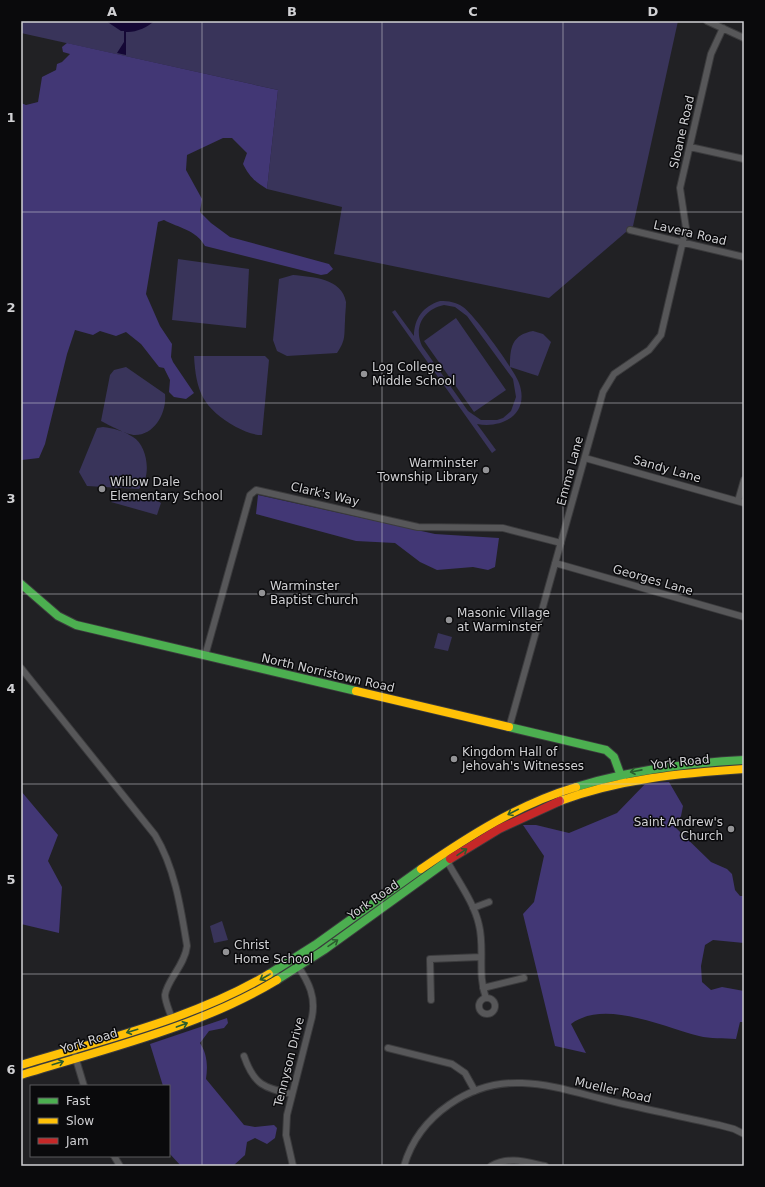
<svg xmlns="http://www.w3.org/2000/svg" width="765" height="1187" viewBox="0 0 765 1187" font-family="'DejaVu Sans',sans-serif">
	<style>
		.green { fill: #39345a; fill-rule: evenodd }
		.forest { fill: #423775 }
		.water { fill: #140735 }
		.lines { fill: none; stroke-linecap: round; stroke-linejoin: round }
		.street-casing { stroke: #3b3b3d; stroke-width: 8 }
		.fast-casing { stroke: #3b3b3d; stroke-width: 10 }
		.slow-casing { stroke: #3b3b3d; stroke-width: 10 }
		.jam-casing { stroke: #3b3b3d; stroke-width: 10 }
		.street { stroke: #575759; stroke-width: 6 }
		.fast { stroke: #4caf50; stroke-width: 8 }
		.slow { stroke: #ffc107; stroke-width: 8 }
		.jam { stroke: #c62828; stroke-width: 8 }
		.oneway { stroke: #2b5c2e }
		.grid { fill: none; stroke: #d1d1d4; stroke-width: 1; stroke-opacity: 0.55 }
		.poi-dot { fill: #939396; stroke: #0a0a0c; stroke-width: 1.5 }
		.labels { text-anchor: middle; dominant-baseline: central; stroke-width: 3; stroke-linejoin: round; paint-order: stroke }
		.street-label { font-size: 12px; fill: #d1d1d4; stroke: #0a0a0c }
		.poi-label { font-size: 12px; fill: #d1d1d4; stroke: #0a0a0c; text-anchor: start }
		.neatline { fill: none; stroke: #d1d1d4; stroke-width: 1.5 }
		.grid-label { font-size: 13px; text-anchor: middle; font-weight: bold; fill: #d1d1d4 }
	</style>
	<rect width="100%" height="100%" fill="#212124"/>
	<path class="green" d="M21 21H678L633 226 549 298 334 254 342 207 267 189 278 90 21 33Z
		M178 259 249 269 246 328 172 320Z
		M293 275C312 277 342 278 346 302 346 308 345 315 345 321 344 336 346 340 337 353L287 356 277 351 273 340 279 279Z
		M440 301C449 301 456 302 463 307 474 314 515 371 519 383 530 413 504 429 477 424L496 450 492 453 392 312 395 310 414 336C414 319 423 306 440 301ZM444 305 455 307 467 316 513 379 516 397 511 411 503 418 497 420H481L468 411 422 346C413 327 424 309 444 305Z
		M456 318 506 390 474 412 424 341Z
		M533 331 543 334 551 342 538 376 510 367C510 347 512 335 533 331Z
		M194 356H265L269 360 262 435C252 435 244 431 236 427 203 408 196 392 194 356Z
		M126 367 165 394C167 412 155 435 135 435 127 435 109 425 101 421L110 375 114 370Z
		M103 427C113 428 124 431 133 437 148 446 152 478 139 489L87 486 79 472 97 428Z
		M119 493 136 499 148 494 161 503 157 515 111 502 114 496Z
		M438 633 452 637 448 651 434 648Z
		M222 921 228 940 214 943 210 926Z"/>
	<path class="forest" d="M67 43 278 90 267 189C255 182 249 176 243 164L247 153 232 138H223L187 155 186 170 202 199 200 212 211 223 230 237 329 264 333 269 327 274 321 275 205 246C196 230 179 228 164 220L158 222 146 294 160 326 172 344 171 357 173 362 194 393 186 399 174 397 169 392 170 380 164 368 159 367 141 344 126 332 116 336 100 331 93 335 75 330 67 354 45 444 39 458 22 460 21 103 26 105 38 102 42 77 56 70 57 64 62 62 70 54 63 52 62 47Z
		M258 495 435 534 499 538 495 567 488 570 473 567 437 570 420 562 395 543 356 541 256 514Z
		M669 782 683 806 681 816 675 827 711 862 727 869 732 874 735 890 740 896H744V943L713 940 705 945 701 966 702 982 711 990 722 987 744 991V1022H740L736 1039C724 1038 710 1039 699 1036 663 1027 604 999 571 1024L586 1053 555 1046 523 914 534 902 544 856 523 825H536L569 833 617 813 646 783Z
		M21 791 58 835 48 861 62 887 59 933 21 924Z
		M227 1018 228 1023 224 1028 209 1031 200 1043C207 1054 208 1065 206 1079L244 1125 255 1127 274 1125 277 1128 275 1138 267 1144 255 1138 247 1142 245 1155 233 1166H181L169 1153V1086H163L150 1044Z"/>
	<path class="water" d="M106 21H154C149 27 134 33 126 32V55L117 53 124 42V31H121Z"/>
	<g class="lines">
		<defs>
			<path id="street" d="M707 21 744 38
				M690 147 744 159
				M630 230 744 257
				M585 458 744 503
				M738 501 744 480
				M555 563 744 617
				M205 656 250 495 256 490 418 527 503 528 561 543
				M21 668 155 835C175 868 181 909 187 946 185 965 167 980 165 995 165 1002 170 1012 172 1019
				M509 728 603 392 614 374 649 350 661 335 686 228 680 188 711 54 723 28
				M446 859C457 880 474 902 479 925 485 949 477 974 486 998
				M473 908 489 902
				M483 988 524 978
				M479 1006a8 8 0 1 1 16 0a8 8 0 1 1-16 0Z
				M431 1000 430 959 481 957
				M388 1048 452 1064 465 1073 475 1091
				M75 1056 84 1086
				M244 1056C254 1085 264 1088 292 1094
				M114 1156 120 1166
				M293 1166 286 1135 287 1115 312 1017C316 997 309 983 298 966
				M404 1166C419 1115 470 1081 522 1083 553 1084 584 1095 615 1102 649 1110 684 1117 719 1125L734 1129 744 1134
				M491 1166C509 1156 526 1162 545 1166"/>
			<path id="fast" d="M21 584 58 616 76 625 356 691
				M509 727 606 750 614 757 622 779
				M576 787C631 770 687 763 744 760
				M269 974 315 945 421 869
				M277 980 324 950 450 859"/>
			<path id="slow" d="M356 691 509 727
				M560 801C619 779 682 773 744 769
				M421 869C469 836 519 804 576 787
				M21 1065C105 1039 193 1019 269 974
				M21 1075C108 1048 199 1027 277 980"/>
			<path id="jam" d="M450 859 499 829 560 801"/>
		</defs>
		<use href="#street" class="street-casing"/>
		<use href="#fast" class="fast-casing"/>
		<use href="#slow" class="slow-casing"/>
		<use href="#jam" class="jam-casing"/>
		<use href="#street" class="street"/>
		<use href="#fast" class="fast"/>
		<use href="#slow" class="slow"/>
		<use href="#jam" class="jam"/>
	</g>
	<defs><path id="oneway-shaft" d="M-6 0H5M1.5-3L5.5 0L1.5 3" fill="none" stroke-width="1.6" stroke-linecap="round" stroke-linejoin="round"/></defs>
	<g class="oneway">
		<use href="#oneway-shaft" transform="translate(636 771) rotate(169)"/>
		<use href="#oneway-shaft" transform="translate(513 812) rotate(153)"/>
		<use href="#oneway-shaft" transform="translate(462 852) rotate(-34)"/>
		<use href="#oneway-shaft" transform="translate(333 943) rotate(-34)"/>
		<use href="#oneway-shaft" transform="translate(265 977) rotate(150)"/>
		<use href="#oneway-shaft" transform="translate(182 1025) rotate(-20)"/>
		<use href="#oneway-shaft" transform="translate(132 1031) rotate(163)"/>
		<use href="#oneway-shaft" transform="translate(58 1063) rotate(-17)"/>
	</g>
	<path class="grid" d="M202 21V1166M382 21V1166M563 21V1166M21 212H744M21 403H744M21 594H744M21 784H744M21 974H744"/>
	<g class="poi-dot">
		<circle cx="364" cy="374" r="4"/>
		<circle cx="486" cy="470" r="4"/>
		<circle cx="102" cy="489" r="4"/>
		<circle cx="262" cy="593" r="4"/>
		<circle cx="449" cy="620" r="4"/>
		<circle cx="454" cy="759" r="4"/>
		<circle cx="731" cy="829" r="4"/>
		<circle cx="226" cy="952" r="4"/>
	</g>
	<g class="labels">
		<g class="street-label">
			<text transform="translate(682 132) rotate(-77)">Sloane Road</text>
			<text transform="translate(690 233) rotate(13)">Lavera Road</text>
			<text transform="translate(667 469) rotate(16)">Sandy Lane</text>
			<text transform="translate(570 471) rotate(-75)">Emma Lane</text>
			<text transform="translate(325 494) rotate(13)">Clark's Way</text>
			<text transform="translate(653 580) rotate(16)">Georges Lane</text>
			<text transform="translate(328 673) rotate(13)">North Norristown Road</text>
			<text transform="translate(680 762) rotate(-6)">York Road</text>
			<text transform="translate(373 900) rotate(-35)">York Road</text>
			<text transform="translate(89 1041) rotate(-17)">York Road</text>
			<text transform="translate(289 1062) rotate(-76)">Tennyson Drive</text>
			<text transform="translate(613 1090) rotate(13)">Mueller Road</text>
		</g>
		<g class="poi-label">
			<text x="372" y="367">Log College<tspan x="372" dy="14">Middle School</tspan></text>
			<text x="478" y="463" text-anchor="end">Warminster<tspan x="478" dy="14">Township Library</tspan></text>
			<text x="110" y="482">Willow Dale<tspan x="110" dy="14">Elementary School</tspan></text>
			<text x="270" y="586">Warminster<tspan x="270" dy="14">Baptist Church</tspan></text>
			<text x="457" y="613">Masonic Village<tspan x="457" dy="14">at Warminster</tspan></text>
			<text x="462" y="752">Kingdom Hall of<tspan x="462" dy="14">Jehovah's Witnesses</tspan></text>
			<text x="723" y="822" text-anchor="end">Saint Andrew's<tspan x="723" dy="14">Church</tspan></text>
			<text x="234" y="945">Christ<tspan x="234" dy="14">Home School</tspan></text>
		</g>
	</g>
	<rect width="765" height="1187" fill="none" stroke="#0a0a0c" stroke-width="44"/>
	<rect x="30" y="1085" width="140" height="72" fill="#0a0a0c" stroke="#5a5a5c"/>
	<rect x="38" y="1098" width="20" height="6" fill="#4caf50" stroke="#5a5a5c"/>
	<text x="66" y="1105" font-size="12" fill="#d1d1d4">Fast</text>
	<rect x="38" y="1118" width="20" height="6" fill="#ffc107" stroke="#5a5a5c"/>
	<text x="66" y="1125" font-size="12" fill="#d1d1d4">Slow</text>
	<rect x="38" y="1138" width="20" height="6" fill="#c62828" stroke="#5a5a5c"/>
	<text x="66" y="1145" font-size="12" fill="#d1d1d4">Jam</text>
	<rect x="22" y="22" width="721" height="1143" class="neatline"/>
	<g class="grid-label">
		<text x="112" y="16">A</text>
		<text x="292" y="16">B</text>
		<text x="473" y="16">C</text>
		<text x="653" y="16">D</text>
		<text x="11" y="122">1</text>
		<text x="11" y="312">2</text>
		<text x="11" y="503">3</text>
		<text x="11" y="693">4</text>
		<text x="11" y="884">5</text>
		<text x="11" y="1074">6</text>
	</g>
</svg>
